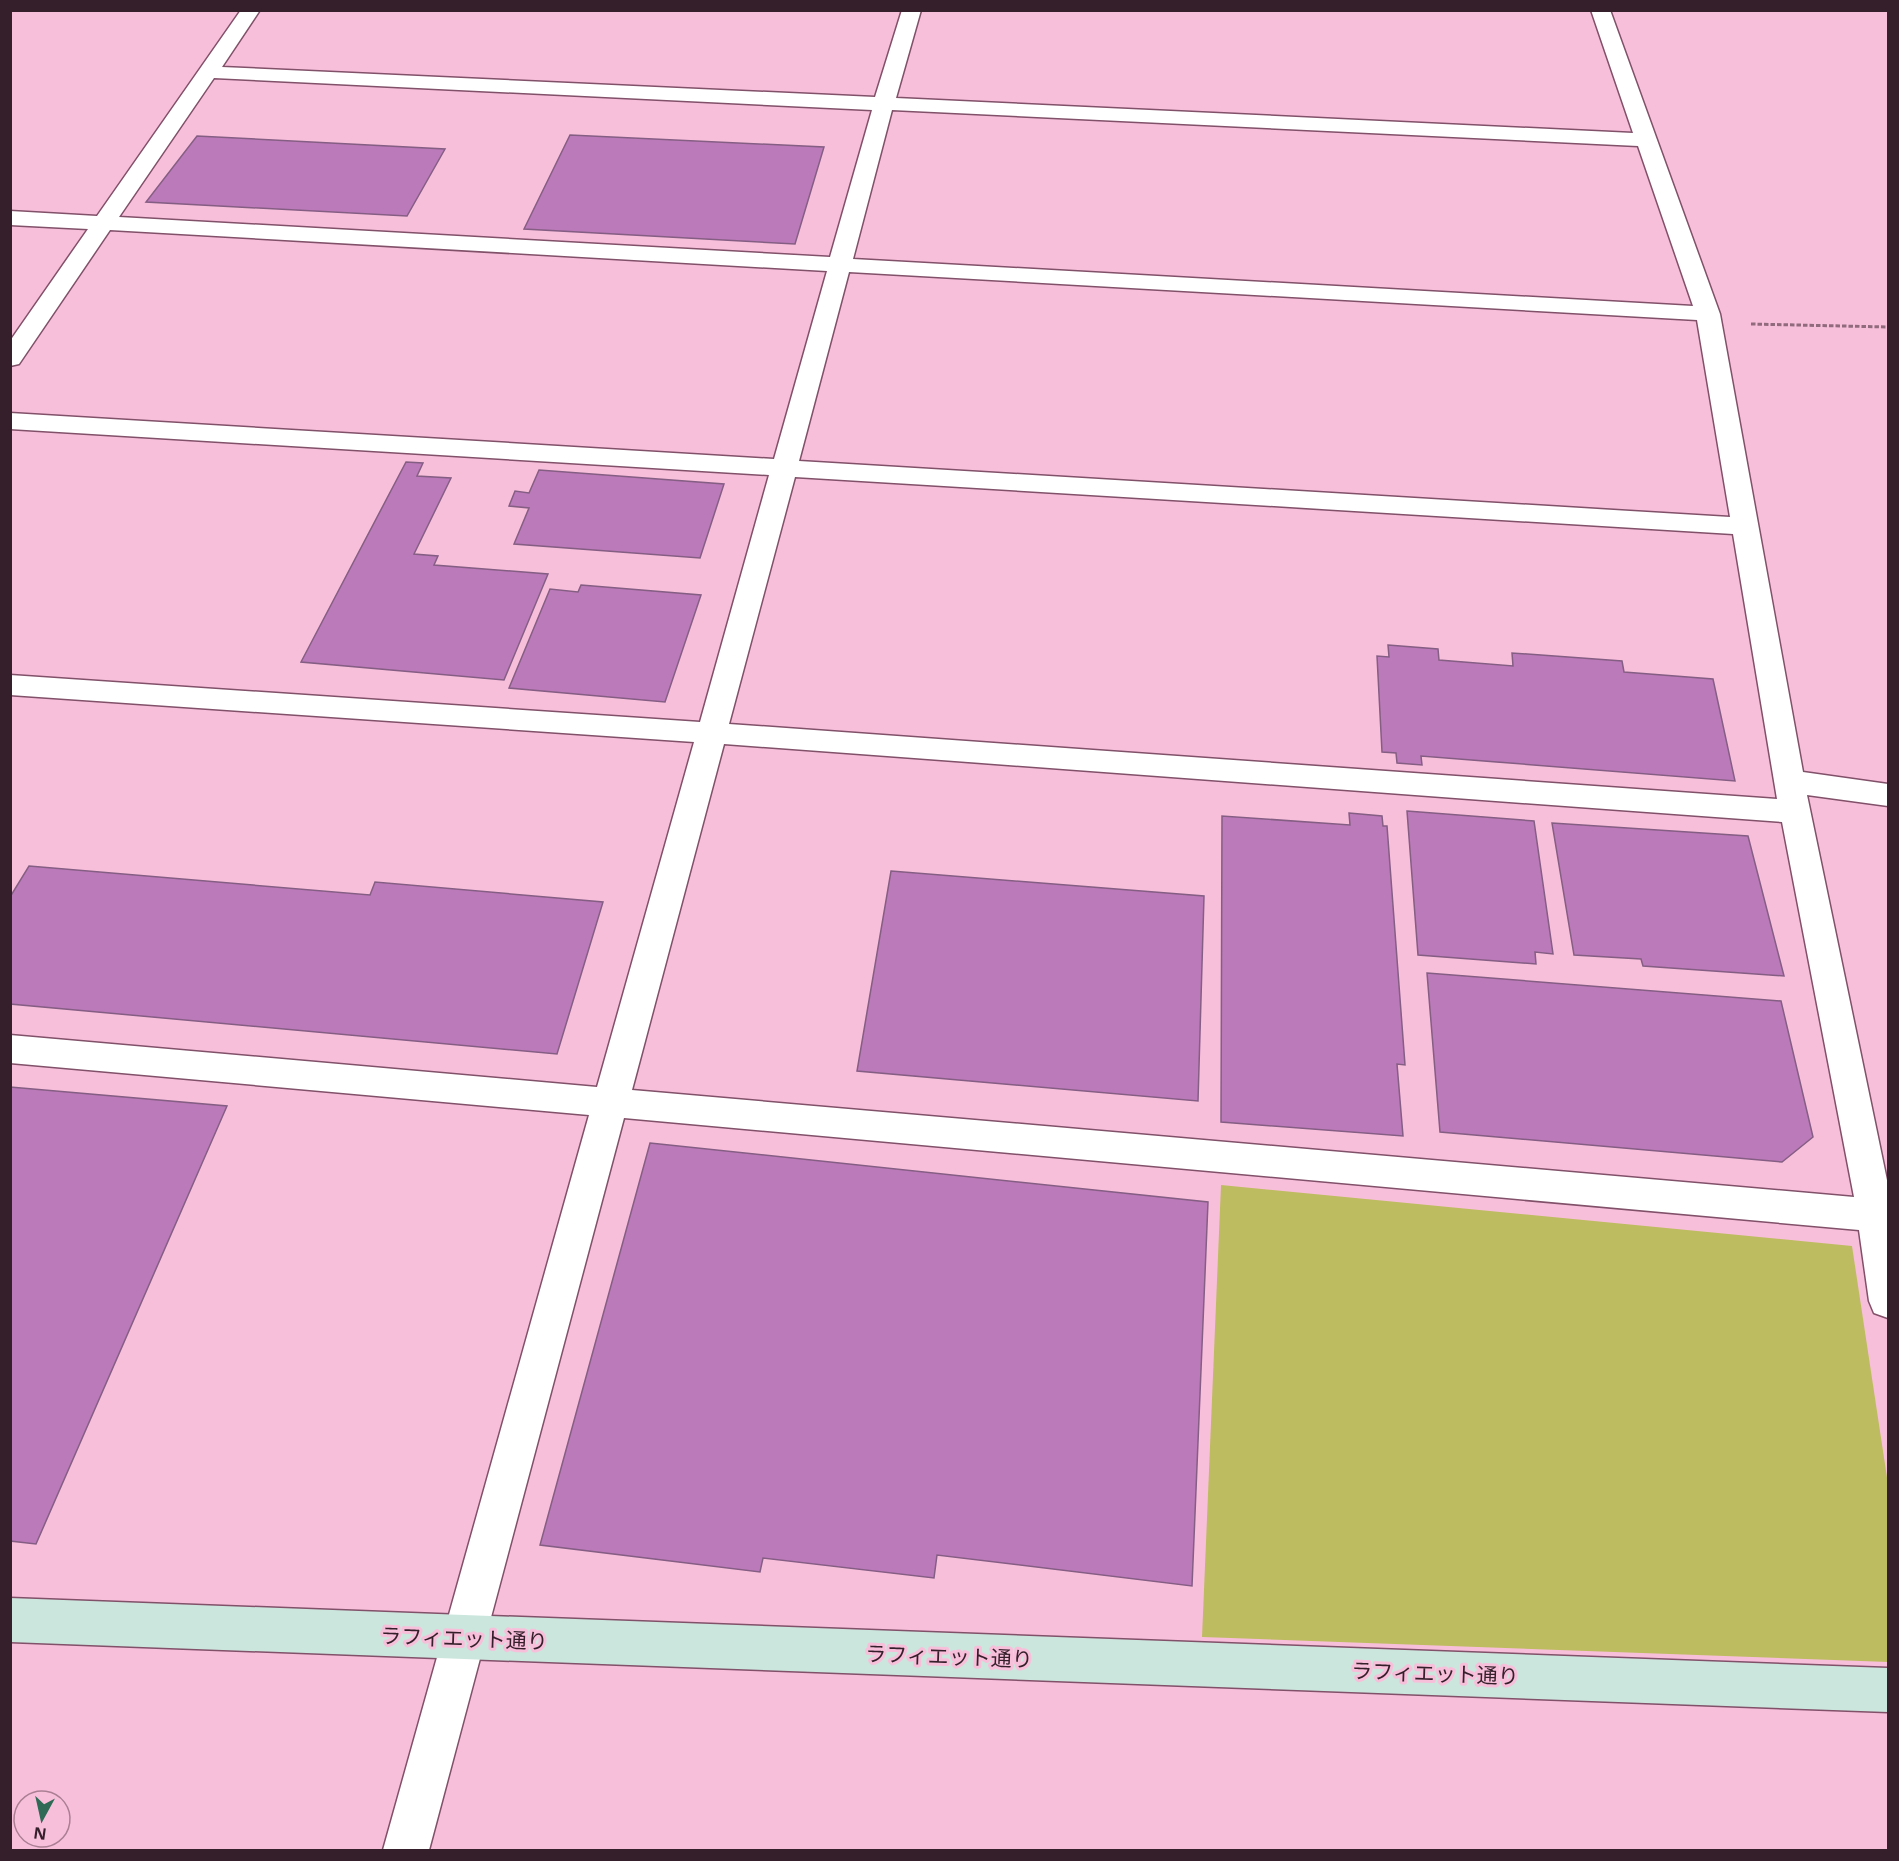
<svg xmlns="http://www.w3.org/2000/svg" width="1899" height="1861" viewBox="0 0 1899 1861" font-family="'Noto Sans','Noto Sans JP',sans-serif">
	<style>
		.green { fill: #bebc61 }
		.building { fill: #bb7ab9; stroke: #855e84; stroke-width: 1.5 }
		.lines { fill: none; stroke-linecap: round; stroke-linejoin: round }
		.street-casing { stroke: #815069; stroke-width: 3 }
		.secondary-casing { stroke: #815069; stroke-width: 3 }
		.path { stroke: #906a7d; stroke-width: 3; stroke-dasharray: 4.5 2; stroke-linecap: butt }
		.street { fill: #fff; fill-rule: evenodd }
		.secondary { fill: #cbe6dd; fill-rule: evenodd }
		.labels { text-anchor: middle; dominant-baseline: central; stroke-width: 6; stroke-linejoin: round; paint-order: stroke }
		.near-street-label { font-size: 21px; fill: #341f2a; stroke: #f8bfdb }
	</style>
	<rect width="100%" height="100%" fill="#f8bfdb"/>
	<path class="green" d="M1221 1185 1852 1246 1888 1484V1662L1202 1637Z"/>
	<path class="building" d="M570 135 824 147 795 244 524 229Z
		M197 136 445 149 407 216 146 202Z
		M406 462 423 463 417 476 451 478 414 554 438 556 434 565 548 574 504 680 301 662Z
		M539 470 724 484 700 558 514 544 529 508 509 506 515 491 529 493Z
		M581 585 701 595 665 702 509 688 550 589 578 592Z
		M1388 645 1438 649 1439 660 1513 666 1512 653 1622 661 1624 672 1713 679 1735 781 1421 756 1422 765 1397 763 1396 753 1382 752 1377 656 1389 657Z
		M1407 811 1534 821 1553 954 1535 952 1536 964 1418 955Z
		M1349 813 1382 816 1383 826H1387L1405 1065 1397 1064 1403 1136 1221 1122 1222 816 1350 825Z
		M1552 823 1748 836 1784 976 1643 966 1641 959 1574 955Z
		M29 866 370 895 375 882 603 902 557 1054 10 1004V897Z
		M891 871 1204 896 1198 1101 857 1071Z
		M1427 973 1781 1001 1813 1137 1782 1162 1440 1132Z
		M10 1087 227 1106 36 1544 10 1541Z
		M650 1143 1208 1202 1192 1586 937 1555 934 1578 763 1558 760 1572 540 1545Z"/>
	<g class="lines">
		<defs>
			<path id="street" d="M241 10H260L222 67 875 97 902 10H921L896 98 1633 133 1591 10H1610L1720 314 1803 772 1888 784V806L1807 795 1888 1185V1318L1874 1313 1869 1301 1859 1230 624 1118 429 1850H383L589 1115 10 1063V1035L597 1087 694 742 10 695V675L700 722 769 475 10 429V413L774 459 827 271 110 230 19 364 10 366V341L88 229 10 225V211L97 216ZM214 78 872 110 830 257 119 217ZM892 110 1638 146 1693 306 853 259ZM849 272 1697 320 1730 517 799 461ZM795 477 1733 534 1777 799 729 724ZM724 744 1782 822 1854 1197 632 1090Z"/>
			<path id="secondary" d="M10 1598 1888 1668V1712L10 1642Z"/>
		</defs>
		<use href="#street" class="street-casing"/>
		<use href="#secondary" class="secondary-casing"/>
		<path class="path" d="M1751 324 1888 327"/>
		<use href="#street" class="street"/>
		<use href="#secondary" class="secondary"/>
	</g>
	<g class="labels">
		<g class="near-street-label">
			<text transform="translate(464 1638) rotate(2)">ラフィエット通り</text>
			<text transform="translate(949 1656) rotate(2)">ラフィエット通り</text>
			<text transform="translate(1435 1673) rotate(2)">ラフィエット通り</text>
		</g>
	</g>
	<rect width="1899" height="1861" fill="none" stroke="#341f2a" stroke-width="24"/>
	<g transform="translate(42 1819) rotate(188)"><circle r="28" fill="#f8bfdb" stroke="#aa7f94" stroke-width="1.5"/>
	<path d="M0-4.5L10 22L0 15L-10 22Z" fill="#2e6a55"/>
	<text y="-9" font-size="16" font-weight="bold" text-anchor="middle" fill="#341f2a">N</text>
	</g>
</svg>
